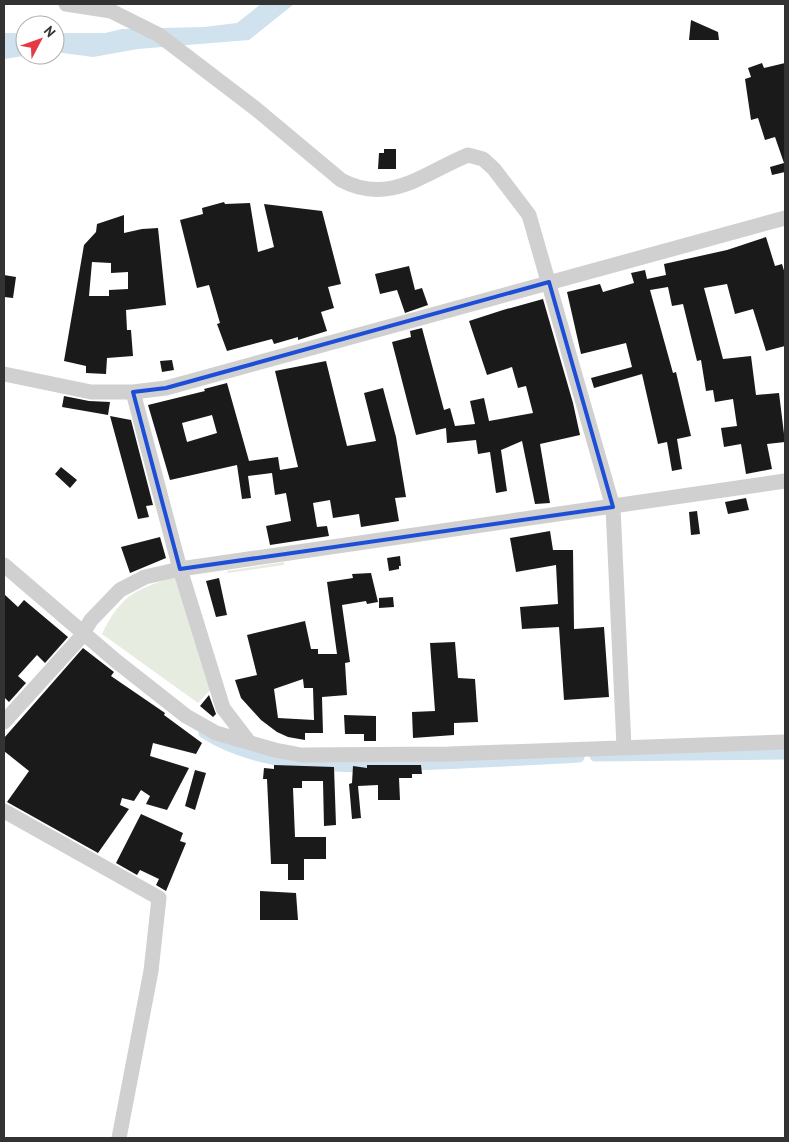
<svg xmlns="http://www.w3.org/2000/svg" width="789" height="1142" viewBox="0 0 789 1142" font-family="'PT Sans',sans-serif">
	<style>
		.green { fill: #e6ecdf }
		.water { fill: #cfe2ee }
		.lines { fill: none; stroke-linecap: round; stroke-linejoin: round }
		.canal { stroke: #cfe2ee; stroke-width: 11 }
		.building { fill: #1a1a1a; fill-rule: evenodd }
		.minor { stroke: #d0d0d0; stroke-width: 15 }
		.marked { fill: none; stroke: #1d4ed8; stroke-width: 4; stroke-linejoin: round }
	</style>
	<rect width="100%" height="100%" fill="#fff"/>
	<path class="green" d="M284 562V565L228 573 227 571Z
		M177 576 211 689 198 703 102 634C121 594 137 589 177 576Z"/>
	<path class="water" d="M261 4H294L249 40 138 49 93 57 55 52V33H105L122 29 204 27 237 23Z
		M4 33H25V55H30L4 59Z"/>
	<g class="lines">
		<path class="canal" d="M204 733C267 774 365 767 438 764 485 762 532 760 579 757
			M595 756 785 754"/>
	</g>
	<path class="building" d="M691 20 718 32 719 40H689Z
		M762 63 764 68 785 63V172L772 175 770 167 784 163 775 137 765 140 758 118 751 120 745 79 751 77 748 68Z
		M384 149H396V169H378L379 153H384Z
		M224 202 225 204 250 203 258 252 274 247 264 204 322 211 341 284 328 287 334 308 321 312 327 331 298 340V337L274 344 272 339 227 351 217 324 220 323 209 285 197 288 180 220 203 214 202 208Z
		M124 215V233L142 229 158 228 166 305 126 310 127 330H131L133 356 107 358 106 374 86 373V366L64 361 84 245 96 232 97 224ZM92 262 111 263V273L128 272V289L109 290V296H89Z
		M766 237 775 266 782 264 785 274V346L766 351 753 309 735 314 727 284 704 288 723 359 751 356 756 395 779 393 785 442 767 444 772 469 746 474 741 444 724 447 721 428 737 426 733 399 715 402 713 390 706 391 701 360 697 361 683 304 672 306 668 287 650 290 673 373 676 372 691 436 677 439 682 469 672 471 667 442 658 444 642 374 594 388 591 378 632 367 626 343 581 354 567 292 600 284 603 292 634 283 631 273 645 270 647 279 666 275 664 264 727 250Z
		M409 266 415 290 422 288 428 305 405 313 397 290 380 294 375 274Z
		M4 275 16 277 13 298 4 297Z
		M543 299 573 403 580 435 540 444 550 503 535 504 522 441 501 450 507 491 496 493 490 452 478 454 476 440 447 443 446 428 416 435 392 342 411 337 410 331 422 328 444 410 450 408 455 426 475 424 470 401 484 398 489 421 533 413 526 386 518 388 512 367 487 375 469 321 503 310Z
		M172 360 174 370 162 372 160 361Z
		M326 361 347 446 376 441 364 393 383 388 396 437 406 497 395 498 399 521 361 527 359 514 333 518 330 500 313 503 317 527 327 526 329 536 270 545 266 526 291 521 286 493 275 495 272 473 248 476 251 498 242 499 237 465 170 480 148 405 205 391 204 389 227 383 249 461 278 457 280 470 298 467 275 371ZM212 415 217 433 187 442 182 423Z
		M64 396 89 401 110 402 108 415 62 407Z
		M110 416 131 420 153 505 146 506 149 517 138 519Z
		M61 467 77 480 70 488 55 474Z
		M746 498 749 510 728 514 725 502Z
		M697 511 700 534 691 535 689 512Z
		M550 531 553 550H573L574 629 604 627 609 697 564 700 559 627 522 629 520 607 558 604 556 565 516 572 510 538Z
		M160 537 166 558 130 573 121 547Z
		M400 556 401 566H399V569L389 571 387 558Z
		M371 573 378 602 367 604 366 601 342 605 350 662 345 663 347 695 322 697 323 733H305V740L288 737 277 732 261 720 241 698 235 680 257 675 247 635 305 621 311 649H318V654H337L327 582 353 578 352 574ZM303 679 304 688H313L314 720 278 718 274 689Z
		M219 578 227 615 216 617 206 581Z
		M4 594 18 607 24 600 68 637 45 663 37 655 18 676 26 683 9 702 4 697Z
		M393 597 394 607 379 608V598Z
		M455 642 458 678 475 679 478 722 454 723V735L413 738 412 712 435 711 430 643Z
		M83 648 114 672 111 676 165 713 164 715 202 743 196 754 153 743 150 756 189 768 167 810 146 804 150 796 141 790 134 801 122 798 120 805 129 809 98 853 7 802 29 771 4 751V738Z
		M209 695 216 714 213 717 200 706Z
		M344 715 376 716V741H364V734H345Z
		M274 765 334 767 336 825 324 826 323 781H302V788H293L295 837H326V859H304V880H288V864H271L267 779H263L264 768 274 769Z
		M367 765H421L422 774H412V778H399L400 800H378V785L358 786 361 818 352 819 349 784 352 783 353 766 367 768Z
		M195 770 206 773 195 810 185 806Z
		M141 814 183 833 180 841 186 843 166 891 156 885 159 879 140 870 137 875 116 863Z
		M260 891 296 893 298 920H260Z"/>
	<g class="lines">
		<path class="minor" d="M66 4 111 11 159 35 256 109 341 180C389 206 424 173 468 155L483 159 494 169 529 215 613 507 624 747
			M4 374 91 392H133L166 388 785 218
			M133 392 180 569 223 708 249 742
			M4 565 116 661 186 716 216 733 275 750 301 755 449 754 785 742
			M4 722 80 638 91 620 120 590 145 577 180 569 785 481
			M4 811 159 898 151 971 119 1138"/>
	</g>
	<path class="marked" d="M549 282 613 507 180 569 133 392 166 388Z"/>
	<rect width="789" height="1142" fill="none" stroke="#333333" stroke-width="10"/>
	<g transform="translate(40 40) rotate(49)"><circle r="24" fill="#ffffff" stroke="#adadad"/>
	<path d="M0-4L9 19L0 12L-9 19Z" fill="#e63946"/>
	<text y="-8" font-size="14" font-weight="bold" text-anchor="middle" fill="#333333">N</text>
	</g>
</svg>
